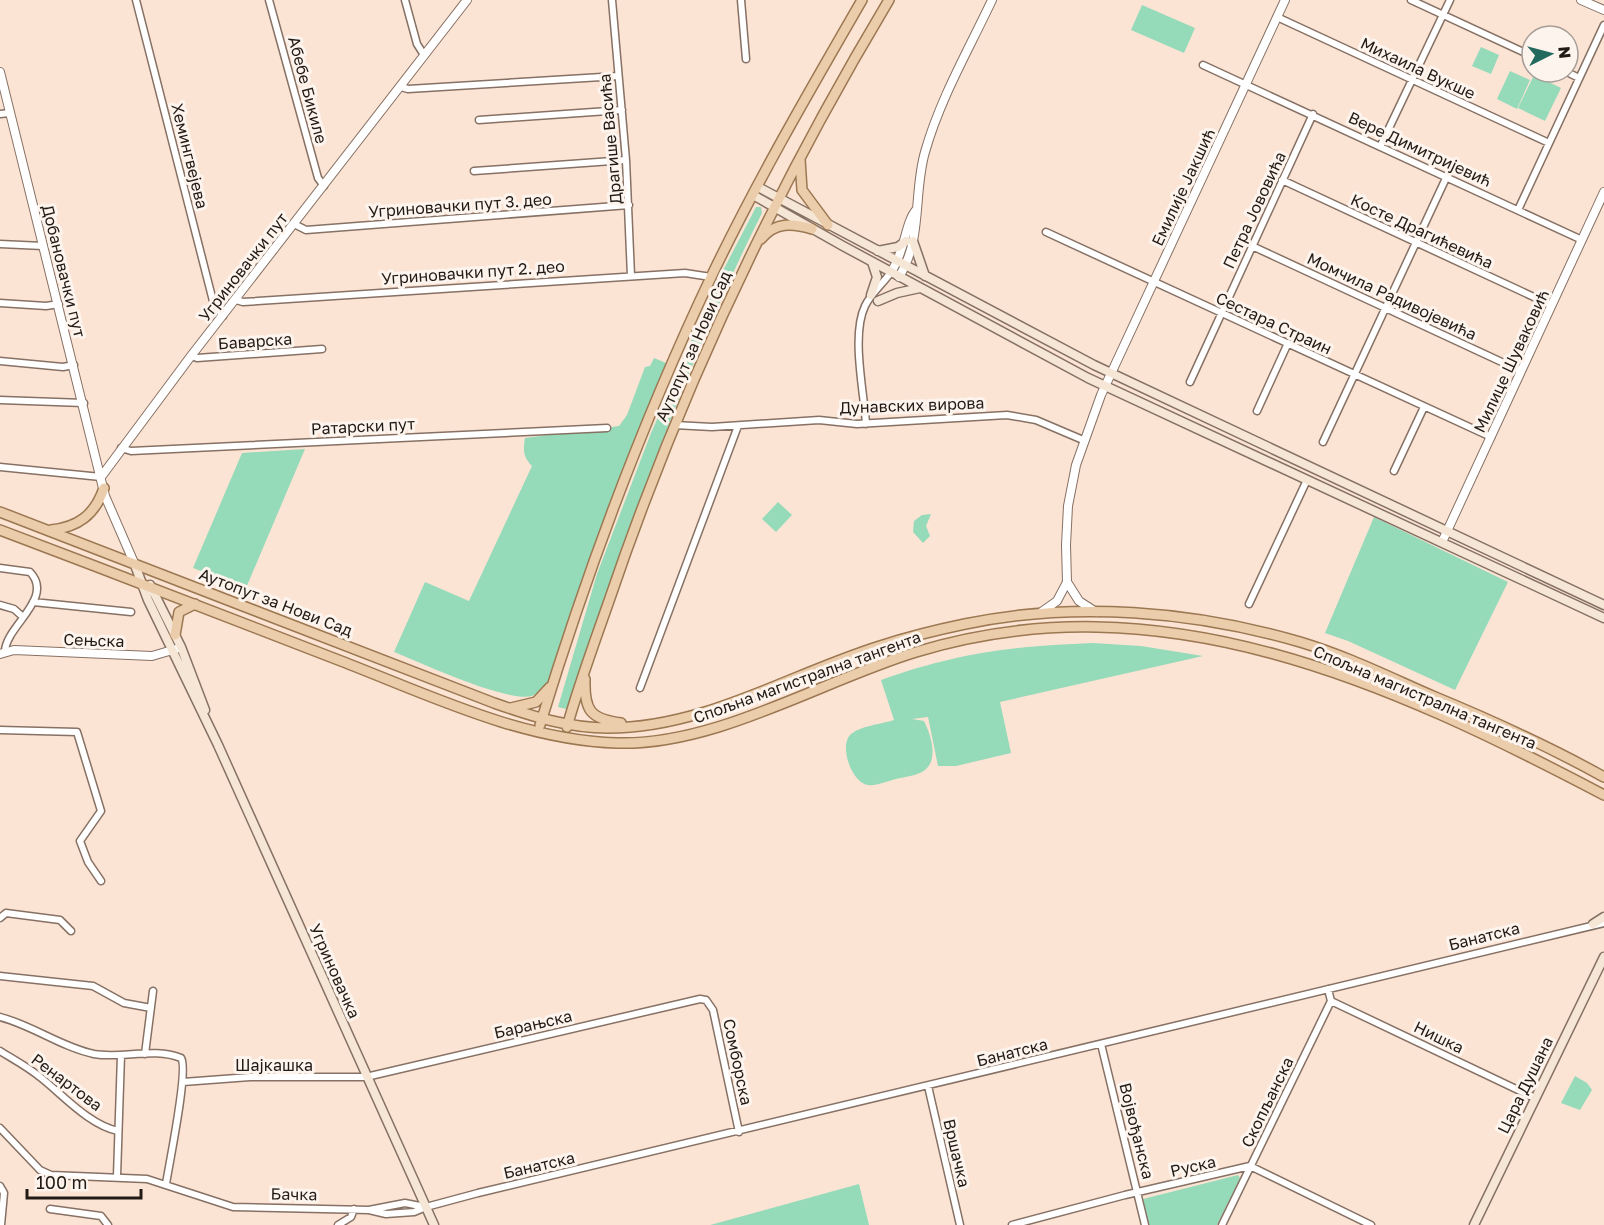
<svg xmlns="http://www.w3.org/2000/svg" width="1604" height="1225" viewBox="0 0 1604 1225" font-family="'Golos Text',sans-serif">
	<style>
		.green { fill: #95dab9 }
		.lines { fill: none; stroke-linecap: round; stroke-linejoin: round }
		.minor-casing { stroke: #867164; stroke-width: 9 }
		.tertiary-casing { stroke: #867164; stroke-width: 10 }
		.secondary-casing { stroke: #867164; stroke-width: 11 }
		.primary-casing { stroke: #9c7852; stroke-width: 12 }
		.minor { stroke: #fff; stroke-width: 6 }
		.tertiary { stroke: #fff; stroke-width: 8 }
		.secondary { stroke: #f5e6d5; stroke-width: 8 }
		.primary { stroke: #ebcdac; stroke-width: 9 }
		.labels { text-anchor: middle; dominant-baseline: central; stroke-width: 6; stroke-linejoin: round; paint-order: stroke }
		.street-label { font-size: 16px; fill: #221a14; stroke: #fef4ee }
	</style>
	<rect width="100%" height="100%" fill="#fce4d5"/>
	<path class="green" d="M1142 5 1195 28 1184 53 1131 30Z
		M1481 47 1499 55 1491 74 1472 66Z
		M1510 71 1530 80 1517 109 1497 99Z
		M1534 75 1561 88 1545 121 1518 108Z
		M756 207H761L762 213C683 370 626 536 569 702L566 709 558 707 597 574 651 433 717 282Z
		M654 358 666 363C622 468 585 568 551 676 546 684 541 692 532 696 508 703 421 663 394 652L425 582 469 601 532 466C523 457 523 450 525 438L619 426 627 415 645 367 650 366Z
		M305 449 246 588 193 568 242 453Z
		M778 502 792 515 776 532 762 519Z
		M931 514 926 526 930 536 923 543 913 532 914 521 922 515Z
		M1374 517 1508 582 1455 690 1348 641 1325 633Z
		M1093 643 1141 646 1203 656 1000 702 1011 753 956 766H938L928 717 912 719 924 721C931 735 940 762 922 772 915 776 903 777 896 779 888 781 876 786 868 785 852 783 839 747 850 735 859 726 882 724 894 720L881 680C957 653 1013 646 1093 643Z
		M1575 1076 1587 1083 1592 1090 1580 1110 1561 1103Z
		M1238 1175 1240 1178 1217 1225H1149L1143 1199Z
		M859 1184 869 1225H710Z"/>
	<g class="lines">
		<defs>
			<path id="minor" d="M136 0 213 301 223 316
				M269 0 318 178 324 186
				M405 0 417 44 424 55
				M612 0 626 160 631 276
				M741 0 746 59
				M1411 0 1532 56
				M1277 17 1549 143
				M1203 65 1582 240
				M1567 72 1579 78
				M401 87 408 89 618 76
				M0 114 10 113
				M479 120 622 110
				M1381 145 1450 0
				M474 171 626 160
				M1282 180 1551 305
				M1518 210 1604 25
				M294 224 306 230 629 205
				M1046 232 1491 437
				M0 244 43 246
				M1252 246 1521 371
				M236 300 243 302 685 273 711 277
				M0 303 46 306 59 304
				M191 356 197 358 322 349
				M0 361 63 367 74 365
				M1190 382 1313 114
				M0 400 84 403
				M1257 411 1288 343
				M866 424C864 392 851 335 865 306 871 293 883 284 891 272
				M674 425 712 427 819 420 857 424 1007 415 1036 420 1083 440
				M1323 442 1447 176
				M121 448 131 451 607 428
				M0 467 101 477
				M1394 471 1424 407
				M0 568 30 572C55 598 6 626 5 651
				M33 602 131 612
				M1249 604 1307 480
				M0 605 14 609 23 617
				M640 688 738 426
				M0 730 77 732 101 811 80 841 88 862 101 881
				M0 918 6 913 60 920 71 931
				M0 976 93 986 124 1003 151 1008
				M1331 1001 1535 1098
				M0 1017C32 1025 61 1047 94 1054 123 1059 154 1047 181 1058 189 1069 169 1164 166 1184
				M1101 1044 1145 1225
				M0 1051C13 1059 28 1067 40 1077 63 1095 89 1125 118 1131
				M145 1054 153 991
				M183 1082 250 1077H366L700 999 706 1000 713 1010 739 1132
				M928 1086 960 1225
				M0 1128 40 1170 51 1175 147 1179 233 1207 369 1210 386 1214 414 1212 426 1207 478 1193 1604 923
				M117 1176 121 1055
				M0 1186 4 1193 1 1225
				M50 1209 101 1216 108 1225
				M369 1210 405 1203 425 1207
				M338 1225 351 1217 354 1209
				M1012 1225 1125 1195 1250 1166 1371 1225
				M1222 1225 1331 1001 1328 989"/>
			<path id="tertiary" d="M1581 0 1604 10
				M0 72 105 496 135 565
				M891 272C905 252 905 223 916 210
				M899 277C923 239 913 193 925 152 940 99 969 49 992 0
				M101 477 191 356 467 0
				M1442 542 1604 192
				M1096 612 1079 601 1067 582 1066 545 1068 506 1076 465 1101 395 1285 0
				M1040 613 1057 601 1067 582
				M0 654 14 650 152 656 176 649"/>
			<path id="secondary" d="M758 187 1094 365 1604 605
				M753 195 843 246 1088 378 1604 618
				M913 241 925 276
				M878 251 898 247 906 241
				M871 295 877 277 872 262
				M878 301 897 293 920 288
				M135 565 148 600 218 745 434 1225
				M150 585 181 647 205 710
				M1593 924 1604 917
				M1474 1225 1604 957"/>
			<path id="primary" d="M800 159 802 190 828 225
				M761 239C775 222 792 223 812 229
				M0 512 494 703C531 716 568 728 608 728 705 728 790 674 880 646 908 637 936 630 965 624 1074 601 1194 611 1300 642 1347 656 1391 678 1435 697 1493 721 1550 747 1604 777
				M0 530C114 573 228 617 341 661 429 695 521 740 617 743 716 746 821 681 916 652 1161 577 1391 683 1604 795
				M51 530C78 527 95 515 104 488
				M175 635 179 612 195 604
				M585 679C584 710 590 719 621 723
				M511 708 536 702 550 687
				M540 725C587 571 643 420 712 275 757 181 810 90 862 0
				M567 727C579 684 595 641 610 598 681 389 775 190 889 0"/>
		</defs>
		<use href="#minor" class="minor-casing"/>
		<use href="#tertiary" class="tertiary-casing"/>
		<use href="#secondary" class="secondary-casing"/>
		<use href="#primary" class="primary-casing"/>
		<use href="#minor" class="minor"/>
		<use href="#tertiary" class="tertiary"/>
		<use href="#secondary" class="secondary"/>
		<use href="#primary" class="primary"/>
	</g>
	<g class="labels">
		<g class="street-label">
			<text transform="translate(1418 68) rotate(25)">Михаила Вукше</text>
			<text transform="translate(308 90) rotate(75)">Абебе Бикиле</text>
			<text transform="translate(610 139) rotate(-95)">Драгише Васића</text>
			<text transform="translate(1420 149) rotate(25)">Вере Димитријевић</text>
			<text transform="translate(190 156) rotate(76)">Хемингвејева</text>
			<text transform="translate(1183 187) rotate(-65)">Емилије Јакшић</text>
			<text transform="translate(460 205) rotate(-4)">Угриновачки пут 3. део</text>
			<text transform="translate(1254 210) rotate(-65)">Петра Јововића</text>
			<text transform="translate(1422 231) rotate(25)">Косте Драгићевића</text>
			<text transform="translate(243 267) rotate(-52)">Угриновачки пут</text>
			<text transform="translate(64 271) rotate(76)">Добановачки пут</text>
			<text transform="translate(473 272) rotate(-4)">Угриновачки пут 2. део</text>
			<text transform="translate(1392 296) rotate(25)">Момчила Радивојевића</text>
			<text transform="translate(1274 323) rotate(25)">Сестара Страин</text>
			<text transform="translate(255 341) rotate(-4)">Баварска</text>
			<text transform="translate(693 346) rotate(-66)">Аутопут за Нови Сад</text>
			<text transform="translate(1511 361) rotate(-65)">Милице Шуваковић</text>
			<text transform="translate(912 405) rotate(-2)">Дунавских вирова</text>
			<text transform="translate(363 426) rotate(-3)">Ратарски пут</text>
			<text transform="translate(276 602) rotate(21)">Аутопут за Нови Сад</text>
			<text transform="translate(94 640) rotate(2)">Сењска</text>
			<text transform="translate(807 677) rotate(-20)">Спољна магистрална тангента</text>
			<text transform="translate(1425 697) rotate(23)">Спољна магистрална тангента</text>
			<text transform="translate(1484 936) rotate(-14)">Банатска</text>
			<text transform="translate(335 971) rotate(66)">Угриновачка</text>
			<text transform="translate(533 1024) rotate(-13)">Барањска</text>
			<text transform="translate(1439 1037) rotate(26)">Нишка</text>
			<text transform="translate(1012 1052) rotate(-14)">Банатска</text>
			<text transform="translate(738 1062) rotate(78)">Сомборска</text>
			<text x="274" y="1065">Шајкашка</text>
			<text transform="translate(67 1082) rotate(37)">Ренартова</text>
			<text transform="translate(1525 1085) rotate(-64)">Цара Душана</text>
			<text transform="translate(1267 1102) rotate(-64)">Скопљанска</text>
			<text transform="translate(1137 1131) rotate(76)">Војвођанска</text>
			<text transform="translate(957 1153) rotate(77)">Вршачка</text>
			<text transform="translate(539 1165) rotate(-13)">Банатска</text>
			<text transform="translate(1193 1166) rotate(-13)">Руска</text>
			<text transform="translate(294 1194) rotate(1)">Бачка</text>
		</g>
	</g>
	<g transform="translate(1550 54) rotate(84)"><circle r="28" fill="#fef4ee" stroke="#a69d97" stroke-width="1.5"/>
	<path d="M0-4.5L10 22L0 15L-10 22Z" fill="#22695e"/>
	<text y="-9" font-size="16" font-weight="bold" text-anchor="middle" fill="#221a14">N</text>
	</g>
	<path d="M27 1189v9h114v-9" fill="none" stroke="#221a14" stroke-width="3"/>
	<text x="36" y="1189" font-size="18" fill="#221a14" stroke="#fef4ee" stroke-width="4.5" paint-order="stroke">100 m</text>
</svg>
